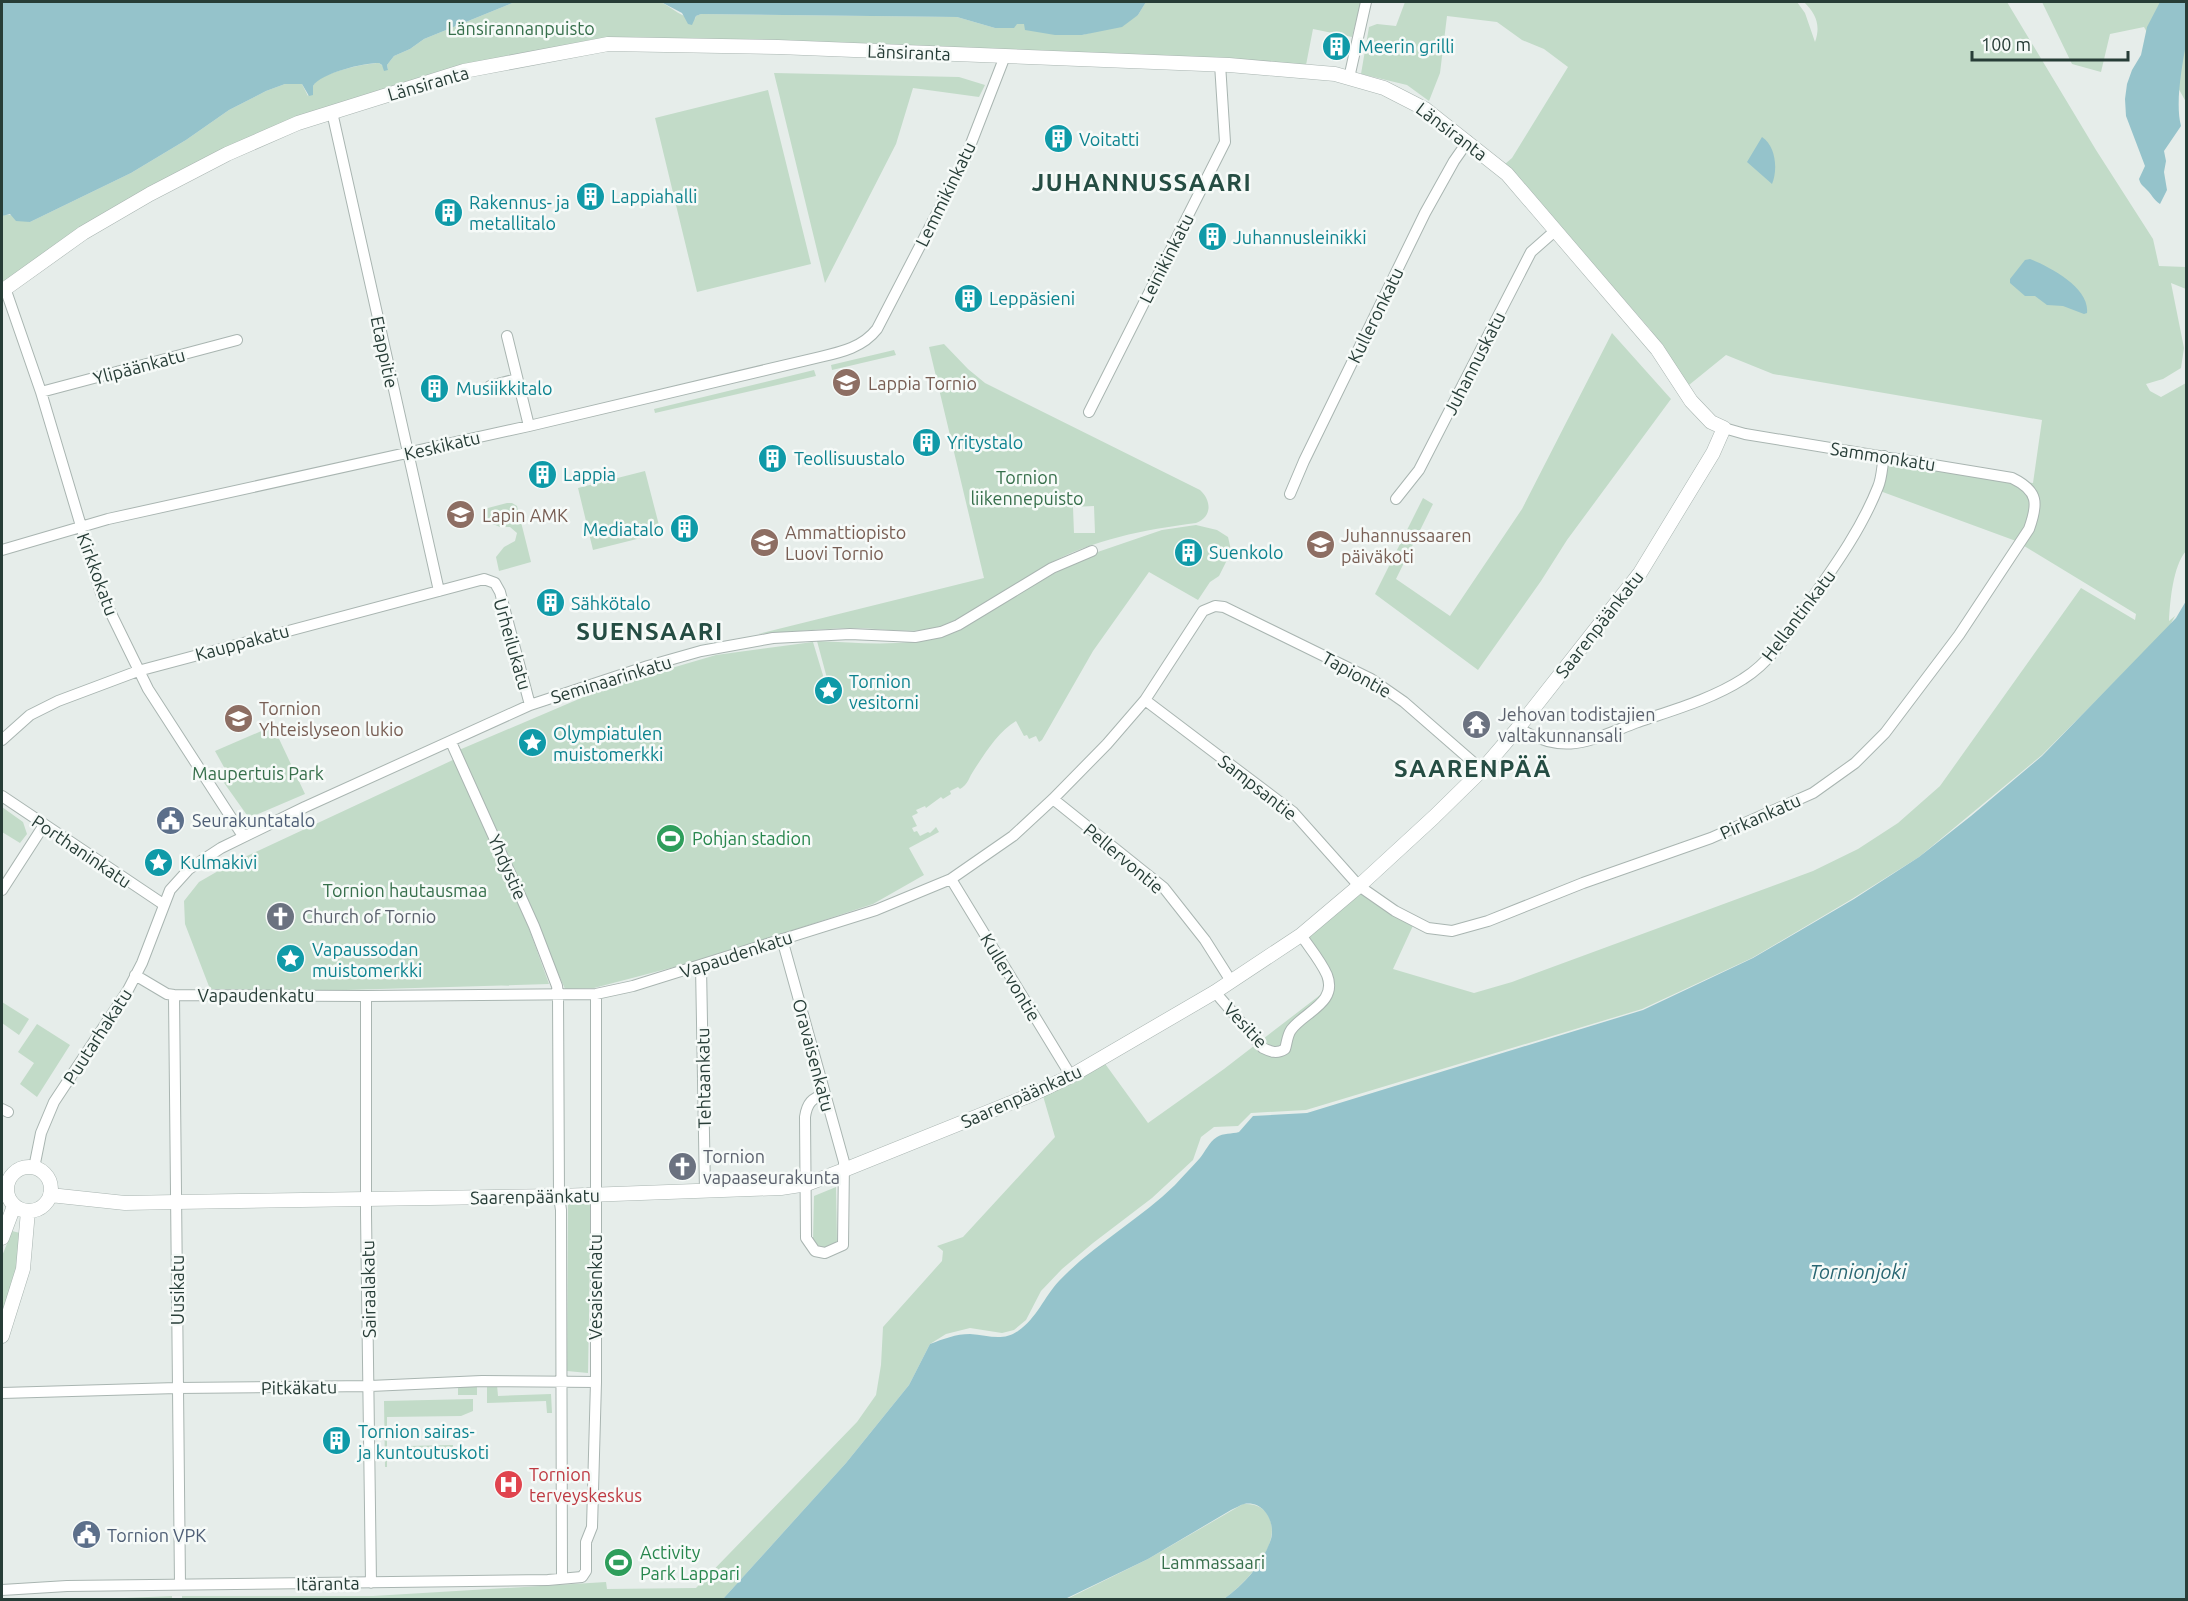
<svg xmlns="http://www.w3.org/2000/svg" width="2188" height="1601" viewBox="0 0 2188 1601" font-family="Ubuntu,sans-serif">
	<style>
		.green { fill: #c2dbc8; fill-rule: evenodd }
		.water { fill: #95c3cb }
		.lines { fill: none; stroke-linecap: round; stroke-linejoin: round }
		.minor-casing { stroke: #a9b5b1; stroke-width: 12 }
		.tertiary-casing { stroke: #a9b5b1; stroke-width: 15 }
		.minor { stroke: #fff; stroke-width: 10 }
		.tertiary { stroke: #fff; stroke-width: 14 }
		.labels { text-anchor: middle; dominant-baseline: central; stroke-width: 5; stroke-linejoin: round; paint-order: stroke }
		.park-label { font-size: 18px; fill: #366f4b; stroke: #f6faf8 }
		.culture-label { font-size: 18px; fill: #0d838f; stroke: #f6faf8; text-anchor: start }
		.street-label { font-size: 18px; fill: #273d37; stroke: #f6faf8 }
		.education-label { font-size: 18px; fill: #785e54; stroke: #f6faf8; text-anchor: start }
		.worship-label { font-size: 18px; fill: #5b616d; stroke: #f6faf8; text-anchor: start }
		.service-label { font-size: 18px; fill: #4e5e75; stroke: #f6faf8; text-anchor: start }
		.leisure-label { font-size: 18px; fill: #27864d; stroke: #f6faf8; text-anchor: start }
		.health-label { font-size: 18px; fill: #be3a42; stroke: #f6faf8; text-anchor: start }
		.water-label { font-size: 20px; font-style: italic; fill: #286672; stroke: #f6faf8 }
		.district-label { font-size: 24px; font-weight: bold; letter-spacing: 1.5px; fill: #254d43; stroke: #f6faf8 }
	</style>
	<rect width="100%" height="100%" fill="#e6edea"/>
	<path class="green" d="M515 2H661C672 8 683 18 695 19L696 16 701 14 957 17 995 28 1021 23 1082 35 1101 30 1138 15 1146 2H1361L1352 37 1313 29 1306 65 1007 50 608 41 542 52 226 150 2 287V216C10 212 21 219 30 222L131 173 186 140 229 110 266 91 285 84H302L308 96C311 90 313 84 318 80 328 72 366 63 379 63L388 70 387 65 394 56 410 49 424 39Z
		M1405 2H1797L1805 13 1815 42C1821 25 1816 14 1804 2H2007L2096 150 2153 239 2159 266 2186 267V289L2171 283 2184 348 2181 368 2163 379 2146 384 2150 391 2161 397 2186 383V551C2173 566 2170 601 2169 621L2175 616 2169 627 2042 755 1919 857 1852 899 1752 958 1642 1009 1306 1110 1251 1113 1238 1126 1214 1127 1201 1137 1193 1160 1152 1198 1093 1243 1062 1269 1041 1291 1026 1320 1014 1330 1002 1333 970 1328 946 1334 930 1344 909 1385 846 1463 723 1599 182 1600V1596H373L606 1582 607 1589 696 1588 857 1422 876 1395 881 1365 883 1327 942 1261 943 1251 937 1246 963 1237 1055 1137 1041 1089 1098 1054 1148 1123 1224 1069 1324 992 1322 975 1295 934 1363 882 1398 907 1417 917 1393 969 1474 993 1512 982 1813 871 1858 849 1898 823 1940 786 2081 588 2135 620 2136 614 2016 541 1880 491 1887 460 2010 481 2033 483 2042 420 1773 374 1726 355 1689 385 1650 329 1505 164 1512 158 1568 67 1544 49 1522 40 1497 22 1447 16 1440 73 1429 101 1407 85 1361 74 1369 27 1377 24 1396 26Z
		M2042 2H2186V102L2144 27 2110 34 2101 72 2072 64Z
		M774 73 959 77 985 85 979 97 913 88 896 144 825 283Z
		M768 90 811 264 697 292 655 118Z
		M1612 333 1671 399 1567 540 1541 581 1478 670 1375 594 1423 498 1433 504 1396 579 1450 616 1522 509Z
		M944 344 968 369 985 383 1200 490C1212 501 1212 517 1196 523 1144 530 1093 539 1047 565 1010 586 975 620 932 629 905 634 876 627 849 628 819 629 788 632 758 634L984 578 929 347ZM1094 506 1095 533H1074L1073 507Z
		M894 350 896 355 832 370 831 365Z
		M814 370 816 376 655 413 654 409Z
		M645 471 661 533 593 550 578 488Z
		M507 503H512L517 506 531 562 499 571 496 557 504 547 515 541 517 533 510 527H500L488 522 484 509Z
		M1196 525 1217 530 1228 537 1231 550 1226 562 1219 576 1210 582 1198 600 1149 572 1093 651 1042 740 1039 742 1036 736 1029 739 1027 735 1024 736 1016 721C999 731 985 753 974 770 969 777 968 785 960 789L958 787 950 791 951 794 943 799 941 797 926 808 925 806 916 810 918 813 912 816 917 826 912 828 914 832 917 831 920 836 928 832 930 833 936 827 939 832 909 848 924 875 873 904 701 960 594 988 565 989 459 750 607 687 716 655 813 642 825 682 822 687 824 694 830 697 834 692 833 686 828 682 817 641C861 643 903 647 945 636L1083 557 1162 530Z
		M273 726 305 794 249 818 222 780 225 769 215 751Z
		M455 759 528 926 549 984 311 991 210 989 185 924 184 901 199 882 232 863Z
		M2 807 23 822 27 834 20 843 2 832Z
		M2 1002 29 1019 19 1035 2 1023Z
		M37 1024 70 1045 37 1097 20 1084 34 1063 18 1052Z
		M836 1187 837 1242 831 1247H820L813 1241 814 1196Z
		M591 1203 588 1373 567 1371 568 1204Z
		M12 1231 20 1233 18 1266 2 1319V1256Z
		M497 1385 498 1396 551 1394 552 1413H547L546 1401 487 1403V1386Z
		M458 1386H477V1395H458Z
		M473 1399V1411L461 1416 387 1417V1467H385L384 1401Z
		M453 1445V1454L408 1456 407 1446Z
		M1243 1504C1253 1504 1261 1505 1267 1514 1286 1542 1245 1584 1224 1599L1065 1600 1148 1559Z
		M172 1596V1600L101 1599Z"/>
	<path class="water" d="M2 2H515L424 39 410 49 394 56 387 65 388 70 384 71 382 65 379 63C363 63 321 73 313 86V95L309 96 302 84H285L266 91 229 110 186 140 131 173 30 222 16 221 10 214 2 216Z
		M661 2H1146L1138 15 1122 27 1082 35H1055L1025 30 1024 24H1017L1014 28H995L957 17 701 14 696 16 692 25 688 24 682 13Z
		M2160 2H2186C2187 15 2188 31 2186 44 2182 66 2175 104 2181 126L2164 151 2166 161 2164 172 2167 190 2160 204C2153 199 2152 195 2147 190 2143 185 2141 186 2139 179L2145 166 2126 116 2125 99 2127 84 2132 70 2141 55 2147 27Z
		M1762 137C1776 146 1778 170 1772 184L1747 162Z
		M2030 259C2050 267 2090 288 2087 313L2084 314 2063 306 2047 305 2035 296H2025L2010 283V279L2025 260Z
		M2186 601V1599H1224C1244 1584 1261 1566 1270 1542 1277 1525 1265 1500 1244 1504 1240 1505 1236 1508 1231 1510L1148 1559 1065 1599H723L846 1463 909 1385 930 1344C943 1339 956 1334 970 1334 988 1335 1002 1342 1018 1331 1037 1318 1044 1297 1059 1281 1093 1245 1139 1220 1175 1185 1183 1176 1192 1167 1200 1158 1206 1151 1208 1143 1217 1137 1223 1133 1232 1134 1239 1132L1253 1116 1307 1113 1643 1010 1753 958 1854 899 1919 857 1971 816 2042 756 2176 618Z"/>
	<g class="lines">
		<defs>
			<path id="minor" d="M1349 78 1366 2
				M332 112 439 591
				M5 288 41 392 101 593 148 689 243 836
				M507 336 529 426
				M490 386 517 379
				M41 392 237 340
				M1089 412 1225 142 1220 64
				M1290 494 1304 461 1425 213 1454 161 1468 141
				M1396 499 1419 470 1531 252 1556 230
				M2 550 108 519 529 426 820 357C842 352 863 347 877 329L965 159 1005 56
				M1145 700 1293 812 1359 886 1395 911 1428 928 1452 931 1488 921 1583 883 1711 838 1813 793 1855 763 1885 733 1959 635 2029 529C2038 504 2039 491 2012 478L1745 434 1724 428
				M1518 728C1566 757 1590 740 1638 722 1673 710 1712 699 1743 679 1771 662 1790 631 1808 604 1834 567 1861 530 1878 487 1882 478 1882 466 1884 456
				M2 740 30 715 58 701 138 671 484 579 495 583 500 592 530 705
				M451 742 534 926 557 986 558 994 559 1196 561 1210 562 1579
				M2 796 163 904
				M1053 799 1164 888 1205 940 1231 981
				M951 879 1071 1076
				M2 890 44 825
				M782 939 844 1162 843 1245 825 1253 815 1251 806 1238 805 1117C807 1103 812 1098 825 1094
				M701 966 705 1191
				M135 975 167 994 174 995 366 996 596 994 633 986 876 910 951 879 1013 836 1053 799 1107 744 1145 700 1203 611 1215 606 1224 607 1371 679 1404 702 1482 770
				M1215 992 1263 1048C1271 1052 1277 1054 1285 1049 1287 1043 1287 1036 1291 1030 1304 1012 1338 1003 1327 975 1321 961 1309 947 1301 935
				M174 995 180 1585
				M366 996V1214L371 1583
				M2 1109 8 1112
				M34 1168 41 1133 54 1102 128 990 142 963 170 890 189 869 221 848 305 807 530 705 648 666 701 651 773 638 850 634 915 637 941 632 958 625 1052 568 1092 551
				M2 1182 7 1183
				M2 1393 177 1388 370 1386 482 1381 596 1382
				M2 1590 67 1586 548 1580 582 1577 586 1571V1542L592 1527 596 1382V994"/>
			<path id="tertiary" d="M2 291 83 233 150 194 227 154 298 123 464 71 608 44 778 47 1229 65 1335 74 1384 88 1425 109 1507 174 1657 349 1691 401 1711 422 1724 428 1713 453 1640 573 1518 728 1482 770 1434 817 1359 886 1301 935 1215 992 1071 1076 1033 1094 844 1170 807 1184 781 1188 559 1196 176 1202 125 1203 50 1195
				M7 1189a22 22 0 1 1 44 0a22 22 0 1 1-44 0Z
				M2 1238 14 1206
				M2 1336 23 1269 28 1211"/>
		</defs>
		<use href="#minor" class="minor-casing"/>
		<use href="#tertiary" class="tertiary-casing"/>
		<use href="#minor" class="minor"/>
		<use href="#tertiary" class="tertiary"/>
	</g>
	<defs>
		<symbol id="building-disc" viewBox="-11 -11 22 22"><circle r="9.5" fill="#0f9aa8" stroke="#f6faf8"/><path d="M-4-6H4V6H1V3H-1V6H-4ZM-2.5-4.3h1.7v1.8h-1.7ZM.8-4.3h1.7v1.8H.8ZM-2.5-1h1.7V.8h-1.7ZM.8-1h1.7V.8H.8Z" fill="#fff"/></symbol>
		<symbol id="school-disc" viewBox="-11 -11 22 22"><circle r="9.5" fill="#8d6e63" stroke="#f6faf8"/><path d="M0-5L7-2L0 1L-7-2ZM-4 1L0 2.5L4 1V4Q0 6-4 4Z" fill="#fff"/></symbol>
		<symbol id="university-disc" viewBox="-11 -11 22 22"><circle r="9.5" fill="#8d6e63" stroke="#f6faf8"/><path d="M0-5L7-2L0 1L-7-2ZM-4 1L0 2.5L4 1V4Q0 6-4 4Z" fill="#fff"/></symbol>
		<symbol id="sight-disc" viewBox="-11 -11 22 22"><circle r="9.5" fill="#0f9aa8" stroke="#f6faf8"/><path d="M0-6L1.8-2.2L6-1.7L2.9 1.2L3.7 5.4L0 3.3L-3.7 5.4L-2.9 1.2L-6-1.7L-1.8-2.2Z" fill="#fff"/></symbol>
		<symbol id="temple-disc" viewBox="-11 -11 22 22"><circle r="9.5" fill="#6b7280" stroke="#f6faf8"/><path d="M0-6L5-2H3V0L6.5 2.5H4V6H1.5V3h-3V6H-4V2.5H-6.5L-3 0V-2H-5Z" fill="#fff"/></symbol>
		<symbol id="civic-disc" viewBox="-11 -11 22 22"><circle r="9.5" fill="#5c6f8a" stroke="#f6faf8"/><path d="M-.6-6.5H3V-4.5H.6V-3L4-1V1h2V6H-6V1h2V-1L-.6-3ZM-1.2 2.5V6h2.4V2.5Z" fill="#fff"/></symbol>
		<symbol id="stadium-disc" viewBox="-11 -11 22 22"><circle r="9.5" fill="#2e9e5b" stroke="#f6faf8"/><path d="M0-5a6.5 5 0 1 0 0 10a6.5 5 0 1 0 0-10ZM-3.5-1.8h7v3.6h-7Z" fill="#fff"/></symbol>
		<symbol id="church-disc" viewBox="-11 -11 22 22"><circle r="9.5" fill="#6b7280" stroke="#f6faf8"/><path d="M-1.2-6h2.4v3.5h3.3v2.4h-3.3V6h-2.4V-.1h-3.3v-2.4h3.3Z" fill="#fff"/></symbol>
		<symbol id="hospital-disc" viewBox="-11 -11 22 22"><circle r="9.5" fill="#e0444e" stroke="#f6faf8"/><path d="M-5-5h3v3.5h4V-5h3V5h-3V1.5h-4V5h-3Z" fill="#fff"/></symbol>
	</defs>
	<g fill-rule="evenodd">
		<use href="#building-disc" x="1320" y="30" width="33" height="33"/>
		<use href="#building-disc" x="1042" y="122" width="33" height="33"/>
		<use href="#building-disc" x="574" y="180" width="33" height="33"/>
		<use href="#building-disc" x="432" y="196" width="33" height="33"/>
		<use href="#building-disc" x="1196" y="220" width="33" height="33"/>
		<use href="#building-disc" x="952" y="282" width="33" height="33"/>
		<use href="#school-disc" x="830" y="366" width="33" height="33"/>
		<use href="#building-disc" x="418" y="372" width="33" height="33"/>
		<use href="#building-disc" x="910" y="426" width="33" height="33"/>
		<use href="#building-disc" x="756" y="442" width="33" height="33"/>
		<use href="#building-disc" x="526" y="458" width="33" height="33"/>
		<use href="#university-disc" x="444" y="498" width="33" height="33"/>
		<use href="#building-disc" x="668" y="512" width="33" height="33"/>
		<use href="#school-disc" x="748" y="526" width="33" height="33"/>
		<use href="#school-disc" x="1304" y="528" width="33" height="33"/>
		<use href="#building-disc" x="1172" y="536" width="33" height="33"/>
		<use href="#building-disc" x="534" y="586" width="33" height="33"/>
		<use href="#sight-disc" x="812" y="674" width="33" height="33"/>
		<use href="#school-disc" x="222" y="702" width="33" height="33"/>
		<use href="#temple-disc" x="1460" y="708" width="33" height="33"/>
		<use href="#sight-disc" x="516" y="726" width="33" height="33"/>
		<use href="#civic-disc" x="154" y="804" width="33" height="33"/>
		<use href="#stadium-disc" x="654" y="822" width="33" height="33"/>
		<use href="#sight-disc" x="142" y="846" width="33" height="33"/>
		<use href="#church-disc" x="264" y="900" width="33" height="33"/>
		<use href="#sight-disc" x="274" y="942" width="33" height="33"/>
		<use href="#church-disc" x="666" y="1150" width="33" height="33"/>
		<use href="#building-disc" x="320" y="1424" width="33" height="33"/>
		<use href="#hospital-disc" x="492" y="1468" width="33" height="33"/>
		<use href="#civic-disc" x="70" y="1518" width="33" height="33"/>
		<use href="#stadium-disc" x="602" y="1546" width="33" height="33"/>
	</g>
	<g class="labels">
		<g class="park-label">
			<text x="521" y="28">Länsirannanpuisto</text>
			<text x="1027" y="477">Tornion<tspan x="1027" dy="21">liikennepuisto</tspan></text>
			<text x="258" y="773">Maupertuis Park</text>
			<text x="405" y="890">Tornion hautausmaa</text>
			<text x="1213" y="1562">Lammassaari</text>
		</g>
		<g class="culture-label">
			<text x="1358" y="46">Meerin grilli</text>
			<text x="1079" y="139">Voitatti</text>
			<text x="611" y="196">Lappiahalli</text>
			<text x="469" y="202">Rakennus- ja<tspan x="469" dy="21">metallitalo</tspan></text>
			<text x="1233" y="237">Juhannusleinikki</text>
			<text x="989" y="298">Leppäsieni</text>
			<text x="456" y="388">Musiikkitalo</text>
			<text x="947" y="442">Yritystalo</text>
			<text x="794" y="458">Teollisuustalo</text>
			<text x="563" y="474">Lappia</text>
			<text x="664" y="529" text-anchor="end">Mediatalo</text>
			<text x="1209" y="552">Suenkolo</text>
			<text x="571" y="603">Sähkötalo</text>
			<text x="849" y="681">Tornion<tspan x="849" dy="21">vesitorni</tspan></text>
			<text x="553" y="733">Olympiatulen<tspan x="553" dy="21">muistomerkki</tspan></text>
			<text x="180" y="862">Kulmakivi</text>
			<text x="312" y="949">Vapaussodan<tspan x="312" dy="21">muistomerkki</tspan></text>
			<text x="358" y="1431">Tornion sairas-<tspan x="358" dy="21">ja kuntoutuskoti</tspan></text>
		</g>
		<g class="street-label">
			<text transform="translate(909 52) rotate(2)">Länsiranta</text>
			<text transform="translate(428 83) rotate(-16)">Länsiranta</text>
			<text transform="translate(1452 131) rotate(37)">Länsiranta</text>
			<text transform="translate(945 194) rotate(-64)">Lemmikinkatu</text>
			<text transform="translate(1166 258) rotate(-63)">Leinikinkatu</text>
			<text transform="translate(1375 315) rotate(-64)">Kulleronkatu</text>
			<text transform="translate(385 352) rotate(78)">Etappitie</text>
			<text transform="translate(1474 363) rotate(-63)">Juhannuskatu</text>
			<text transform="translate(139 366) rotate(-15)">Ylipäänkatu</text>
			<text transform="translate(442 445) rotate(-13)">Keskikatu</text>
			<text transform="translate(1883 456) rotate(9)">Sammonkatu</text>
			<text transform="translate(98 574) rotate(70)">Kirkkokatu</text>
			<text transform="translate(1798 615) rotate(-53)">Hellantinkatu</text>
			<text transform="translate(1599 624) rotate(-52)">Saarenpäänkatu</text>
			<text transform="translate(242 642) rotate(-15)">Kauppakatu</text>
			<text transform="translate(513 644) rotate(74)">Urheilukatu</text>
			<text transform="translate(1357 674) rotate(29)">Tapiontie</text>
			<text transform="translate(611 679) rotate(-17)">Seminaarinkatu</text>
			<text transform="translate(1258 787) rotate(38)">Sampsantie</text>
			<text transform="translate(1760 816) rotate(-24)">Pirkankatu</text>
			<text transform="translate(82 851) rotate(34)">Porthaninkatu</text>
			<text transform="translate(1124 858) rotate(40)">Pellervontie</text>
			<text transform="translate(508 867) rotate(66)">Yhdystie</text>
			<text transform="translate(736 954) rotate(-18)">Vapaudenkatu</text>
			<text transform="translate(1011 977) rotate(59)">Kullervontie</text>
			<text x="256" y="995">Vapaudenkatu</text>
			<text transform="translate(1246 1025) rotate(47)">Vesitie</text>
			<text transform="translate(97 1036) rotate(-57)">Puutarhakatu</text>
			<text transform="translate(814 1055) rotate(75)">Oravaisenkatu</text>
			<text transform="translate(703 1078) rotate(-91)">Tehtaankatu</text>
			<text transform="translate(1021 1096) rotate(-24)">Saarenpäänkatu</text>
			<text transform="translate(535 1196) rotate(-1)">Saarenpäänkatu</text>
			<text transform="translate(595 1287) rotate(-90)">Vesaisenkatu</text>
			<text transform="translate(368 1289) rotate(-91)">Sairaalakatu</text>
			<text transform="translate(177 1290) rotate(-90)">Uusikatu</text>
			<text transform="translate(299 1387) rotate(-1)">Pitkäkatu</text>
			<text transform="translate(328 1583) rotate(-1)">Itäranta</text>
		</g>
		<g class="education-label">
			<text x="868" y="383">Lappia Tornio</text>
			<text x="482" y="515">Lapin AMK</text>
			<text x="785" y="532">Ammattiopisto<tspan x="785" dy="21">Luovi Tornio</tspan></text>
			<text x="1341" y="535">Juhannussaaren<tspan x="1341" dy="21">päiväkoti</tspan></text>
			<text x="259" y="708">Tornion<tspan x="259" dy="21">Yhteislyseon lukio</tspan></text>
		</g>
		<g class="worship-label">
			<text x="1498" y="714">Jehovan todistajien<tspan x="1498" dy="21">valtakunnansali</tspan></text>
			<text x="302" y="916">Church of Tornio</text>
			<text x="703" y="1156">Tornion<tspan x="703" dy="21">vapaaseurakunta</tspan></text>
		</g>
		<g class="service-label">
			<text x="192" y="820">Seurakuntatalo</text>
			<text x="107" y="1535">Tornion VPK</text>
		</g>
		<g class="leisure-label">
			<text x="692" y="838">Pohjan stadion</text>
			<text x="640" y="1552">Activity<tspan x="640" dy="21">Park Lappari</tspan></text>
		</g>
		<g class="health-label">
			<text x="529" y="1474">Tornion<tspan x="529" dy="21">terveyskeskus</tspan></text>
		</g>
		<g class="water-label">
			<text x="1858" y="1271">Tornionjoki</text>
		</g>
		<g class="district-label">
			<text x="1142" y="182">JUHANNUSSAARI</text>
			<text x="650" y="631">SUENSAARI</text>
			<text x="1473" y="768">SAARENPÄÄ</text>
		</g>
	</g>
	<rect width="2188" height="1601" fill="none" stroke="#273d37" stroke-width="6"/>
	<path d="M1972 51v9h156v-9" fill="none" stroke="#273d37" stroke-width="3"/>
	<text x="1981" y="51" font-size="18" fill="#273d37" stroke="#f6faf8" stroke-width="4.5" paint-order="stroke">100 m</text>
</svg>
